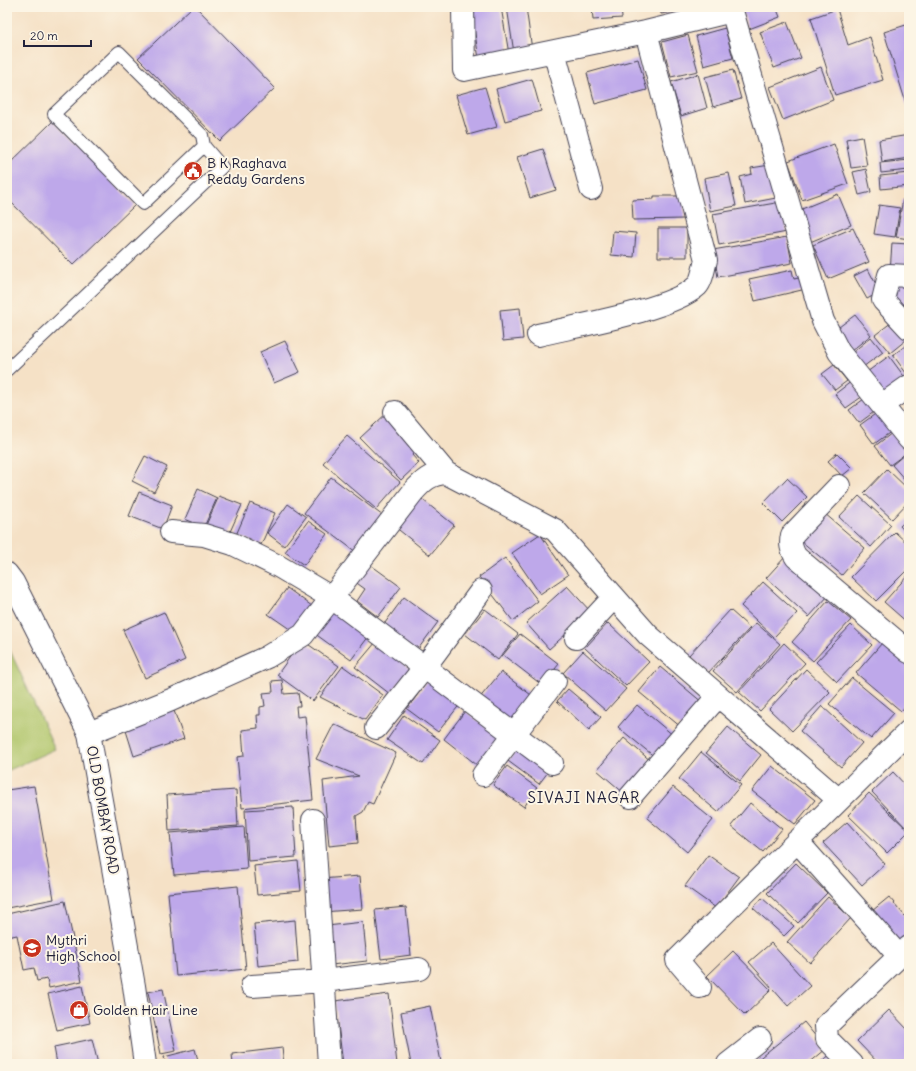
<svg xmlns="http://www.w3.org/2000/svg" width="916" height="1071" viewBox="0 0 916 1071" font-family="Delius,sans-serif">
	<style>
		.green { fill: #afc569; stroke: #687452 }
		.building { fill: #bea8ea }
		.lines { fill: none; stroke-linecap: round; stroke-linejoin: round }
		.service-casing { stroke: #423f50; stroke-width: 14 }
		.minor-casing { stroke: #423f50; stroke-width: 24 }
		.secondary-casing { stroke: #423f50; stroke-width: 24 }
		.service { stroke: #fff; stroke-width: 12 }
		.minor { stroke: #fff; stroke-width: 22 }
		.secondary { stroke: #fff; stroke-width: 22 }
		.labels { text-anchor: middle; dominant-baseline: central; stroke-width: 4; stroke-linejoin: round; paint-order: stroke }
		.poi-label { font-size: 14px; fill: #22223b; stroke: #fcf5e5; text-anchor: start }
		.street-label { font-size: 14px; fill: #22223b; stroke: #fcf5e5 }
		.neighbourhood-label { font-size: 15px; letter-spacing: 1px; fill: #22223b; stroke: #fcf5e5 }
	</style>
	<rect width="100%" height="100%" fill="#fcf5e5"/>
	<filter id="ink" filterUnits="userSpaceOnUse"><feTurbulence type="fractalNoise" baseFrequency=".025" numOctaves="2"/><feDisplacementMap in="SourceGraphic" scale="8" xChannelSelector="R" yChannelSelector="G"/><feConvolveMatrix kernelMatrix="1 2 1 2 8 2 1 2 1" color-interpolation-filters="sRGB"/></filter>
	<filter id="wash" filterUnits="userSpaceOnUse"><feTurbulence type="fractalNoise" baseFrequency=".012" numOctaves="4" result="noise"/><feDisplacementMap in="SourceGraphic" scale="16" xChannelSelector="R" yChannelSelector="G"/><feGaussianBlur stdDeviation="0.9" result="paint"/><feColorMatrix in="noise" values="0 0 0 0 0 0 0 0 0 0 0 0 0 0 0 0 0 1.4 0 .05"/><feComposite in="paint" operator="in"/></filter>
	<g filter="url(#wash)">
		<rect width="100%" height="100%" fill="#f5e1c6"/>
		<path class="green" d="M7 644 55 749 7 771Z"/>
		<g id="blocks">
			<path class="building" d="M192 7H196L275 88 220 141 138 58Z
				M480 7H501L509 54 479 59 471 8Z
				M507 7H526L532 50 514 53Z
				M592 7H621L622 18 593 20Z
				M660 7H689L690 8 661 14Z
				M741 7H776L780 17 749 29Z
				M837 9 848 45 870 37 883 80 835 95 811 18Z
				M787 22 801 58 774 68 760 32Z
				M909 24V113L884 32Z
				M725 28 733 58 704 66 696 36Z
				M688 35 698 71 671 77 662 42Z
				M638 59 647 90 595 104 587 73Z
				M821 67 833 100 783 120 770 87Z
				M733 70 741 99 713 107 705 77Z
				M698 74 707 108 681 116 671 82Z
				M532 79 541 111 505 121 496 89Z
				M485 87 497 127 468 135 456 95Z
				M53 121 135 205 73 265 7 198V166Z
				M909 135V158L882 162 879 140Z
				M862 136 867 166 851 168 846 139Z
				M834 144 848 184 802 200 788 161Z
				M543 149 556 190 530 198 517 157Z
				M909 160V170L881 173 880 163Z
				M770 165 776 198 745 204 740 177 752 174 751 168Z
				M866 169 871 192 859 195 853 172Z
				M729 173 736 206 710 211 704 178Z
				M909 173V186L881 189 880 176Z
				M838 194 851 225 810 242 797 211Z
				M654 196H684V219L633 220 632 200 654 199Z
				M903 199 909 200V239L896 237Z
				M781 202 787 232 719 245 713 214Z
				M879 205 900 208 895 237 874 234Z
				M658 228H687V257H658Z
				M853 228 869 262 828 279 813 245Z
				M613 231 636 233 634 257 611 255Z
				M787 237 792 263 718 277 713 250Z
				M892 243 909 244V273L890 272Z
				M868 269 880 292 867 299 854 276Z
				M792 270 794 279 803 277 806 289 755 301 749 279Z
				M895 279H909V305L893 304Z
				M520 308 523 339 503 341 500 310Z
				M855 315 871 335 851 351 835 330Z
				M892 322 906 340 890 353 875 335Z
				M871 337 883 352 863 367 852 353Z
				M285 341 300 372 274 383 260 352Z
				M909 343V377L893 355Z
				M889 356 906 379 884 396 867 372Z
				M834 365 847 381 835 390 822 374Z
				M852 381 863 396 846 408 835 394Z
				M864 399 874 412 859 423 849 410Z
				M389 411 421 445 412 455 419 463 401 480 360 438Z
				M878 412 892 431 874 444 860 425Z
				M892 433 909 454V479L906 481 892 465 905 454 890 465 875 446Z
				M347 436 400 482 376 509 323 463Z
				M837 453 852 468 842 476 828 461Z
				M145 456 167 467 154 492 132 481Z
				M887 469 909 490V501L892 519 864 493Z
				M331 477 383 516 356 552 304 513Z
				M787 478 807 497 782 522 763 503Z
				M198 489 217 498 204 527 185 519Z
				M139 492 172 505 163 529 129 516Z
				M219 496 242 505 229 534 206 525Z
				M418 496 454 525 430 555 394 526Z
				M859 496 891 525 871 547 839 517Z
				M250 503 275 513 261 545 236 535Z
				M288 504 306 517 284 546 267 533Z
				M824 513 865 548 842 575 801 541Z
				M909 518V536L900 526Z
				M308 521 327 534 304 565 285 552Z
				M895 532 909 545V568L876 601 851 577Z
				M540 534 568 575 540 594 512 553Z
				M786 556 829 595 809 617 766 578Z
				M505 558 538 601 513 621 479 577Z
				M368 563 401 587 378 617 357 601 365 589 354 581Z
				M909 574V624L884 602Z
				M763 582 797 613 774 637 741 606Z
				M567 586 591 612 549 649 526 623Z
				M287 588 316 609 297 634 268 614Z
				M404 597 438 622 416 652 382 627Z
				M828 601 851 620 813 661 792 642Z
				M333 608 369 636 351 660 314 633Z
				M485 609 518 634 498 660 465 634Z
				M730 610 750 628 708 673 689 655Z
				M164 612 185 660 145 678 123 630Z
				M608 623 649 662 626 686 585 648Z
				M756 623 780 644 737 692 713 671Z
				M851 625 872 645 837 682 816 662Z
				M520 634 559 664 542 685 503 655Z
				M302 640 339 666 313 701 277 675Z
				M376 642 410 669 390 694 355 667Z
				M784 643 805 663 760 711 739 692Z
				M882 643 909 666V702L901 711 856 673Z
				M583 651 626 689 606 711 563 673Z
				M343 666 383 695 365 720 320 697Z
				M660 667 703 703 682 728 639 692Z
				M806 669 830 692 792 731 769 709Z
				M501 672 535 698 512 727 478 700Z
				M852 678 894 713 871 739 829 704Z
				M429 679 461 703 438 732 407 709Z
				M282 680 284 694 298 693 300 706H296L297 717 305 716 313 800 242 808 237 757 244 756 242 730 258 728 257 715H260V707L265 706 263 693 273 692 272 681Z
				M568 689 601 717 589 730 557 701Z
				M172 705 184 739 134 756 123 721Z
				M637 705 674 736 656 758 618 727Z
				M822 706 862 743 841 767 800 731Z
				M465 711 499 737 477 765 444 739Z
				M404 715 440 740 423 764 387 740Z
				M334 724 396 753 373 804 368 802 363 812 356 816 358 843 329 846 323 781 359 776 316 759Z
				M728 727 761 755 740 781 706 753Z
				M624 738 652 762 625 794 597 770Z
				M520 745 551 768 539 784 508 761Z
				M701 752 741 785 718 812 679 779Z
				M507 766 537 788 524 807 493 785Z
				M772 766 815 800 795 824 752 791Z
				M893 772 909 789V831L872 792Z
				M34 786 54 899 7 908V790Z
				M673 787 713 820 687 852 647 818Z
				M236 790 238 826 169 831 167 795Z
				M869 793 909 831 887 853 848 815Z
				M750 803 782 829 763 852 731 826Z
				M293 807 296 857 248 861 245 810Z
				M847 822 885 864 862 885 823 843Z
				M244 827 247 869 174 875 170 833Z
				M708 855 739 877 716 908 685 886Z
				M298 861 301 891 257 895 254 866Z
				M796 863 827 893 798 923 767 893Z
				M360 876 363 909 322 912 320 879Z
				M238 886 246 969 176 976 168 893Z
				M828 897 851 918 810 963 787 942Z
				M889 897 909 921V941L902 947 872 911Z
				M762 898 794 926 784 936 753 908Z
				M65 901 82 981 49 988 47 979 37 981 34 968 24 970 17 935 7 937V914Z
				M406 907 411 955 381 959 375 910Z
				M295 920 298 962 258 966 254 924Z
				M363 922 367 961 331 965 327 926Z
				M771 943 810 986 788 1006 749 962Z
				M733 951 771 990 745 1015 707 976Z
				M82 986 90 1023 57 1030 48 994Z
				M163 989 176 1051 161 1054 148 992Z
				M389 994 397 1064H343L335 1001Z
				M430 1006 441 1062 430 1064H411L401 1012Z
				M889 1010 909 1031V1057L902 1064H879L857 1041Z
				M804 1022 826 1049 808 1064H759L756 1061Z
				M92 1039 98 1064H57L54 1047Z
				M7 1043 11 1059 7 1060Z
				M282 1048 284 1064H233L232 1054Z
				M195 1049 199 1064H166L164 1057Z
				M834 1052 844 1064H818Z"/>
		</g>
	</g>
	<g filter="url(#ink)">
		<use href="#blocks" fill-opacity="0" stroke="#423f50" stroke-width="1"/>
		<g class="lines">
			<defs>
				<path id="service" d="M7 370 222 167 204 146 202 135 119 52 54 114 143 204 204 146"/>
				<path id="minor" d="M463 7 464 70 646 32 732 11 823 321 839 352 909 439
					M554 51 591 189
					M909 276 889 275 883 300 909 328
					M538 335C575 326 671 310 697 286 702 281 704 267 706 260L646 32
					M882 405 909 386
					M395 412 446 473
					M839 486 792 535C790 544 791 549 796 557L909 652
					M171 532 204 535 233 544 278 566 332 598 552 763
					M576 638 614 597
					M376 728 424 668 481 591
					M89 733 171 700 267 657 303 635 413 492C423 481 430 474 446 473L555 530 648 635 839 800
					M483 775 555 681
					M630 797 718 696
					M313 820 329 1064
					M797 841 899 956
					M252 986 324 981 419 969
					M700 987 677 960 909 731
					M728 1064 760 1039
					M852 1064 827 1039 826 1026 909 947"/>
				<path id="secondary" d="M7 574 13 582 89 733 134 986 145 1064"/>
			</defs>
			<use href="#service" class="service-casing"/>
			<use href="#minor" class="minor-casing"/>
			<use href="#secondary" class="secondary-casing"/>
			<use href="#service" class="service"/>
			<use href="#minor" class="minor"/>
			<use href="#secondary" class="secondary"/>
		</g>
	</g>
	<defs>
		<symbol id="civic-disc" viewBox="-11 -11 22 22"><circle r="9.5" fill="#c8321e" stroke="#fcf5e5"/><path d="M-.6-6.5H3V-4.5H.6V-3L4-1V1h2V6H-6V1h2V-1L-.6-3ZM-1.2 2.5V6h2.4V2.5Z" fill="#fff"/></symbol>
		<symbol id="school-disc" viewBox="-11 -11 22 22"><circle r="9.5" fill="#c8321e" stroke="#fcf5e5"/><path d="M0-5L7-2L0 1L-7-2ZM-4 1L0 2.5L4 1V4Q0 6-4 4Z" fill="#fff"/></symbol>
		<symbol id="shop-disc" viewBox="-11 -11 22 22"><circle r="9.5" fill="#c8321e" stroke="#fcf5e5"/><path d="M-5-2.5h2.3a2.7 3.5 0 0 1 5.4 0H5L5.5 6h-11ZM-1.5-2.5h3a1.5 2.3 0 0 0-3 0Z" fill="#fff"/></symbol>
	</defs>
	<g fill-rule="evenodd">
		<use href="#civic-disc" x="182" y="160" width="22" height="22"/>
		<use href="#school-disc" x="21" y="937" width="22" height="22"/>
		<use href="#shop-disc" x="68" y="999" width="22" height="22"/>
	</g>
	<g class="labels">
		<g class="poi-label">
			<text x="207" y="163">B K Raghava<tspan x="207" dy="16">Reddy Gardens</tspan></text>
			<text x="46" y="940">Mythri<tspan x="46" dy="16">High School</tspan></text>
			<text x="93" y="1010">Golden Hair Line</text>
		</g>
		<g class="street-label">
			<text transform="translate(103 810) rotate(80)">OLD BOMBAY ROAD</text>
		</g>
		<g class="neighbourhood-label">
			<text x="584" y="797">SIVAJI NAGAR</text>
		</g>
	</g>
	<rect width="916" height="1071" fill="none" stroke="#fcf5e5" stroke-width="24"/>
	<path d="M24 40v6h67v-6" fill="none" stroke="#22223b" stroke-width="2"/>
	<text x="30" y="40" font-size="12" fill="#22223b" stroke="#fcf5e5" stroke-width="3" paint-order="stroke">20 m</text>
</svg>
